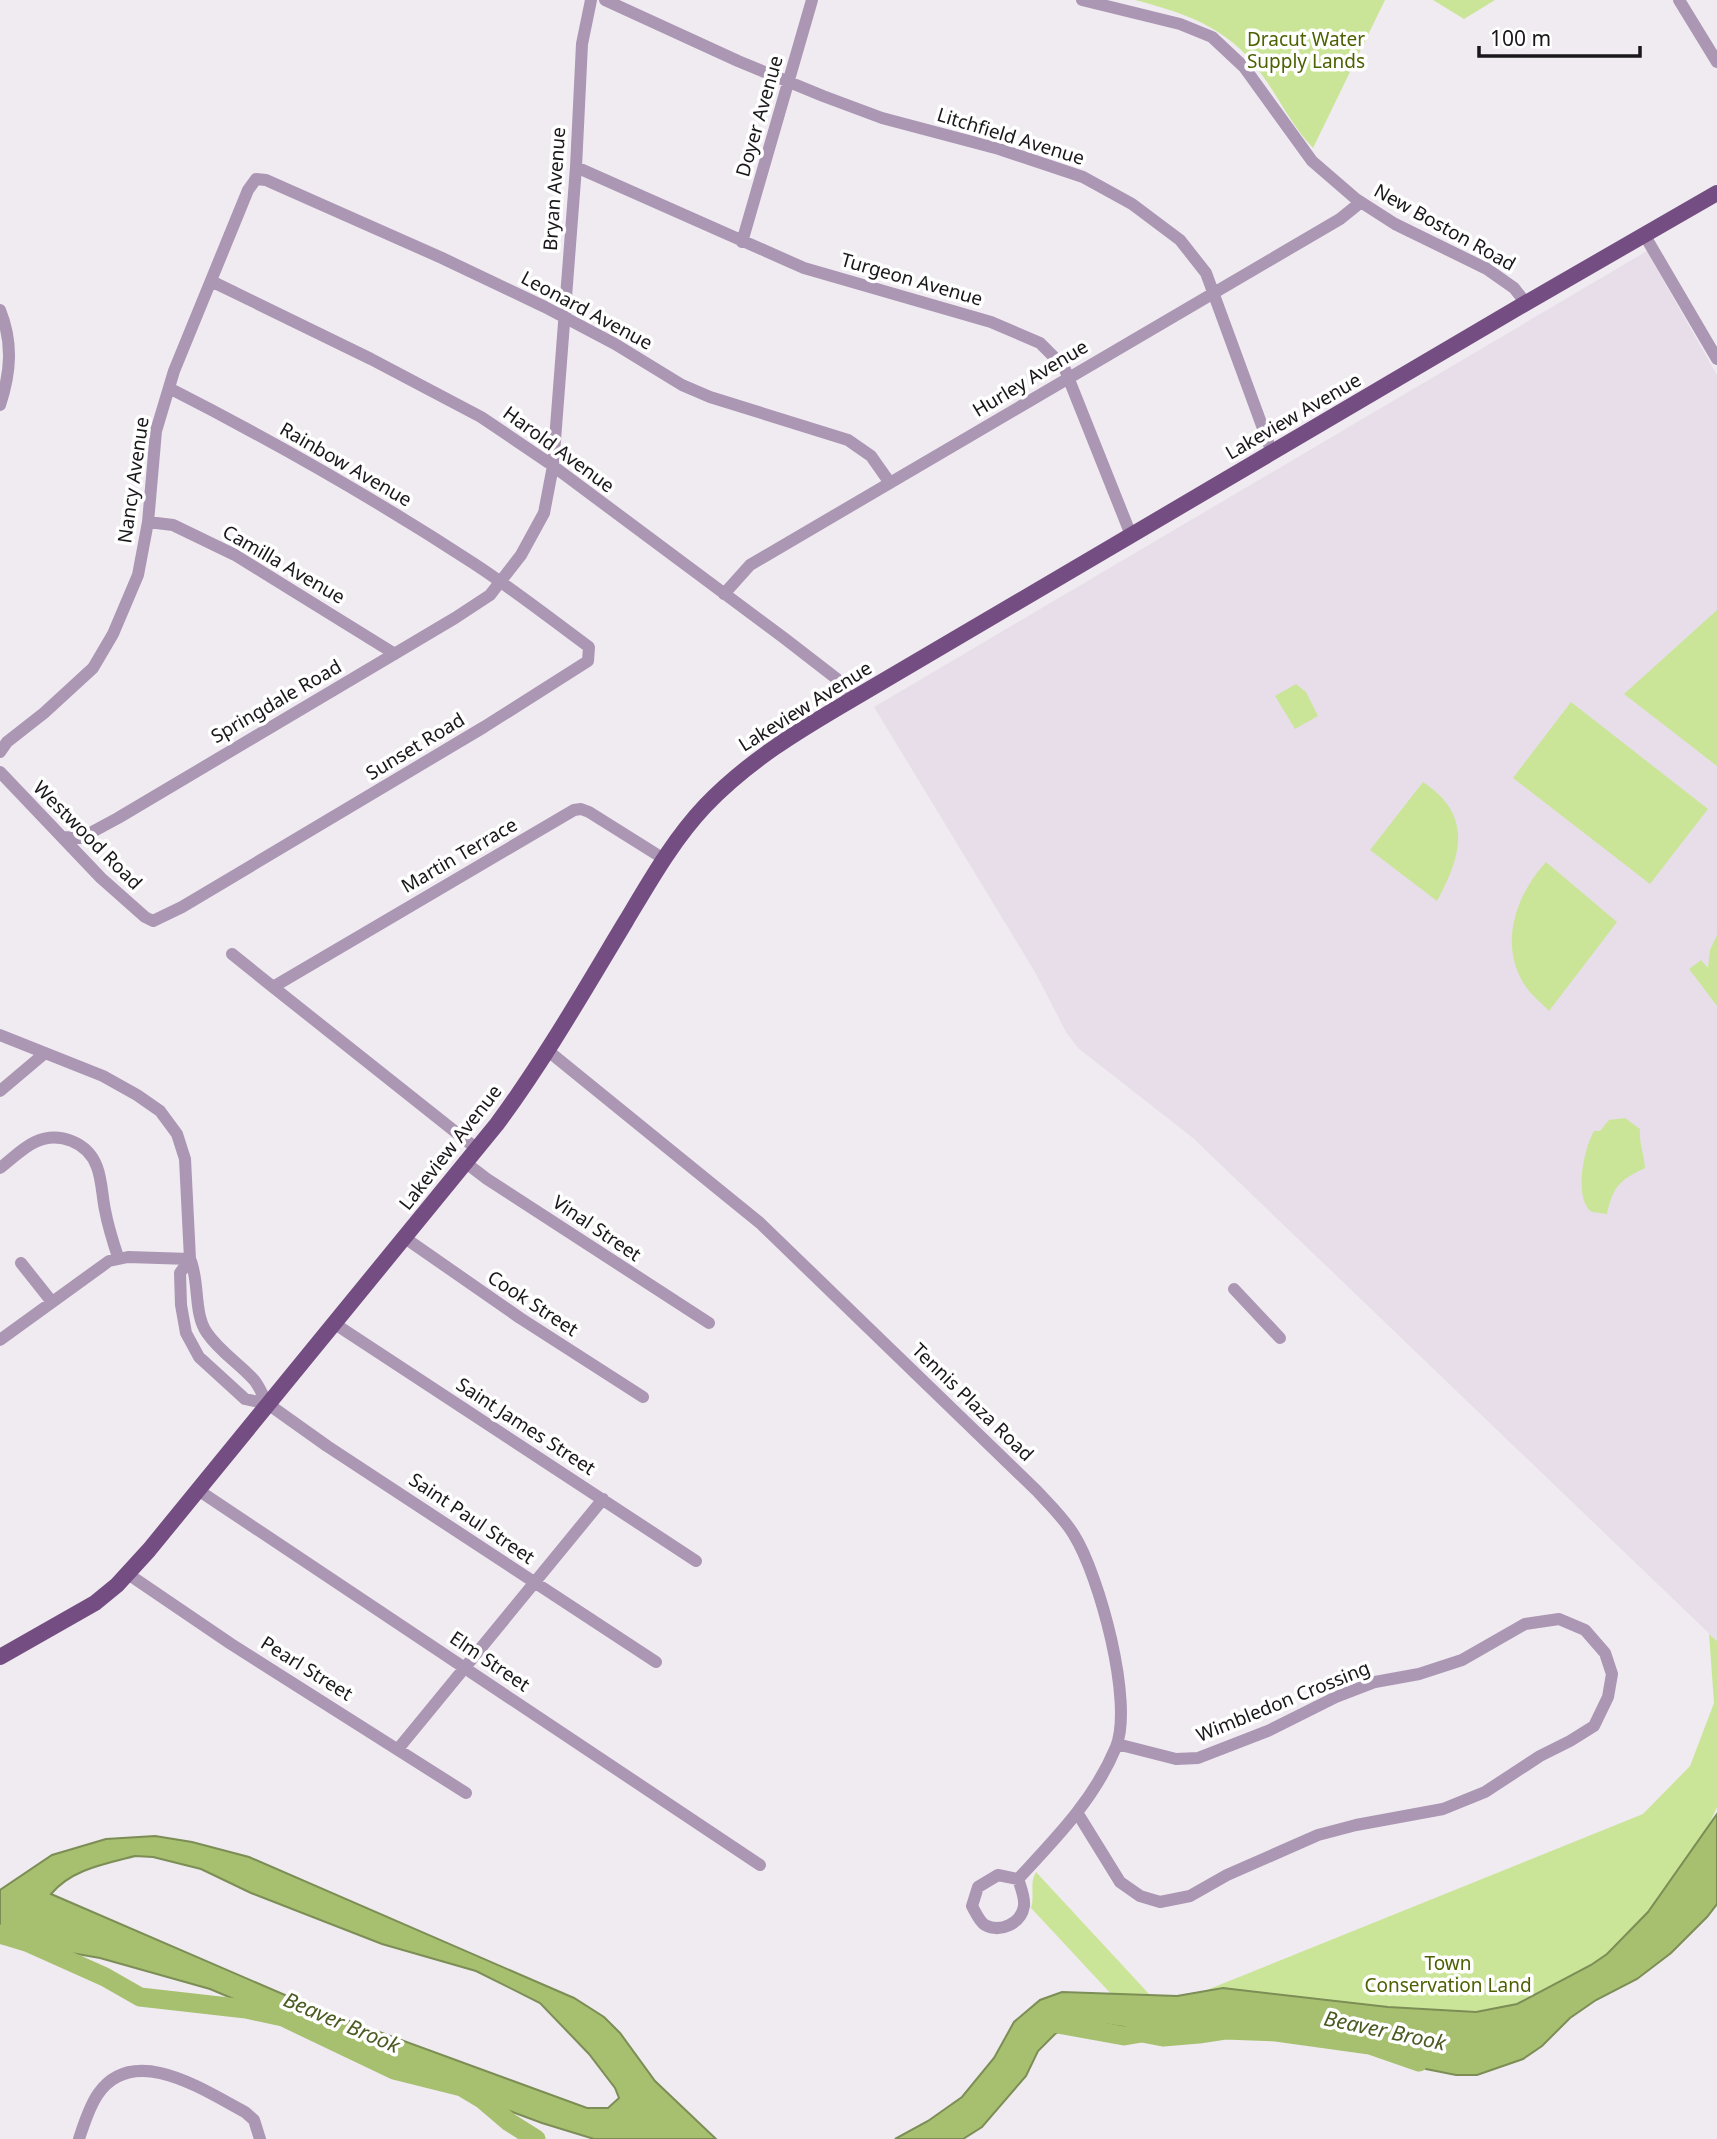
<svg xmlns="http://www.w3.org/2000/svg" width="1717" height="2139" viewBox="0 0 1717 2139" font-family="'Noto Sans',sans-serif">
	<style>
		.built { fill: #e7deea }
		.green { fill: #cbe598 }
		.water { fill: #a6c06f; stroke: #7c8d55; stroke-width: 2; fill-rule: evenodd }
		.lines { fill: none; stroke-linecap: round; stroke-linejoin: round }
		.river { stroke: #a6c06f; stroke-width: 19 }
		.minor { stroke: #ab96b4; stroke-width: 12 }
		.major { stroke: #744d82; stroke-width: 16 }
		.labels { text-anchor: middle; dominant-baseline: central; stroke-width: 7; stroke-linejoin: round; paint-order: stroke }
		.park-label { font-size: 19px; fill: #4b6102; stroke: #fff }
		.street-label { font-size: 19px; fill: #191719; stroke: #fff }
		.water-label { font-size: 21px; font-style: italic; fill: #4a5b22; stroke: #fff }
	</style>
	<rect width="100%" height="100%" fill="#efebf0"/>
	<path class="built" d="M1647 251 1717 375V1641L1193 1138 1078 1048 1066 1032 1035 972 874 707Z"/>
	<path class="green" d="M1135 0H1385L1313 148C1294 128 1282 104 1267 82 1234 30 1192 15 1135 0Z
		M1433 0H1495L1464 19Z
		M1717 610V766L1624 694Z
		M1296 684 1306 692 1318 716 1295 729 1275 696Z
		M1571 702 1708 809 1650 884 1513 778Z
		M1423 782C1473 815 1462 855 1437 901L1370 850Z
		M1546 862 1617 922 1549 1011C1542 1003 1532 996 1526 987 1498 946 1515 896 1546 862Z
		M1717 935V1006L1689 969 1701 960 1708 968 1710 950Z
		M1625 1118 1640 1129C1639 1143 1644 1154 1645 1168 1620 1180 1613 1186 1607 1214L1592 1212C1573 1199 1584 1148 1594 1131H1600L1609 1120Z
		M1709 1634 1717 1641V1807L1674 1901 1594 1979 1465 2049 1322 2018 1141 2026 1031 1908C1035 1896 1029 1883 1036 1872L1162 2008 1643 1814 1690 1766 1714 1703Z"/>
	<path class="water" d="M1717 1814V1904L1707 1917 1671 1953 1637 1979 1596 2000 1570 2018 1542 2046 1523 2059 1477 2075H1456L1426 2069 1402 2058 1392 2049 1359 2035 1309 2029 1224 2034 1131 2028 1096 2023 1073 2024 1055 2034 1038 2051 1026 2076 982 2127 963 2139H895L928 2121 962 2097 994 2058 1014 2022 1040 2000 1062 1992 1177 1996 1223 1988 1388 2007 1476 2012 1517 2004 1591 1965 1607 1954 1648 1912Z
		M155 1836 192 1842 249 1857 574 1998 604 2017 620 2033 655 2081 716 2139H594L542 2123 480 2100 430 2075 384 2062 210 1989 100 1958 48 1949 0 1943V1890L52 1855 106 1839ZM135 1856 153 1857 201 1869 251 1893 382 1944 476 1971 540 2003 589 2054 615 2088 619 2098 608 2108H587L322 2011 51 1894C72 1869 105 1864 135 1856Z"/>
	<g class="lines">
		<path class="river" d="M0 1934 29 1943 105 1977 140 1997 246 2009 283 2017 394 2070 462 2087 482 2099 509 2122 536 2139
			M1047 2022 1124 2036 1142 2033 1163 2037 1199 2034 1225 2030 1276 2032 1370 2045 1419 2062"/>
		<path class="minor" d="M605 0 738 61 823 96 882 118 999 149 1083 177 1132 204 1180 240 1206 273 1272 453
			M1082 0 1180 24 1212 37 1244 67 1312 161 1356 199 1395 224 1487 269 1514 288 1526 303
			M1679 0 1717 62
			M576 167 804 268 991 322 1040 343 1064 367 1131 535
			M1645 236 1717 359
			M742 242 812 0
			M211 281 371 359 481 417 549 463 784 638 837 679 851 700
			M0 310C13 342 11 372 0 405
			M148 522 173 525 235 555 395 654
			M724 594 750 565 1340 219 1361 202
			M0 752 7 742 44 713 93 668 113 634 138 575 148 522 156 431 174 371 248 190 256 179 266 180 442 258 545 307 615 344 682 385 710 397 848 440 871 456 890 483
			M0 772 101 878 145 917 153 921 182 907 484 727 588 661 589 647C551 619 513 589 473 563 375 499 273 441 169 388
			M64 837 81 838 118 818 455 618 490 595 521 555 544 513 553 466 576 167 582 44 591 0
			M232 954 273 987
			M0 1035 103 1076 137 1095 160 1111 177 1134 185 1159 190 1259C200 1281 193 1313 207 1333 220 1352 240 1364 254 1380 260 1387 263 1397 268 1404
			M547 1050 760 1223 1036 1490C1049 1504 1064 1518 1074 1535 1099 1575 1134 1702 1116 1747 1094 1800 1056 1838 1018 1879 1021 1888 1025 1897 1024 1906 1021 1924 1000 1933 985 1925 979 1921 976 1913 972 1906L978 1887 998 1875 1018 1879
			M0 1091 45 1053
			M477 1149 273 987 574 810 581 809 589 812 664 859
			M466 1163 487 1179 709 1323
			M0 1168C11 1160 22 1148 35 1142 59 1131 88 1142 97 1167 102 1180 102 1196 105 1210 108 1226 113 1242 118 1257
			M405 1238 520 1318 643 1397
			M190 1259 180 1273 181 1305 186 1333 199 1357 245 1399 268 1404 327 1446 656 1662
			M21 1263 52 1302
			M1234 1289 1280 1338
			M335 1324 696 1561
			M0 1340 109 1261 128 1257 190 1259
			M198 1490 760 1865
			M128 1574 231 1644 466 1793
			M398 1749 603 1499
			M1078 1814 1120 1882 1140 1896 1160 1902 1190 1896 1227 1875 1318 1835 1356 1825 1443 1809 1485 1792 1540 1756 1570 1741 1594 1726 1608 1697 1612 1674 1605 1653 1585 1630 1559 1619 1525 1624 1462 1660 1419 1674 1375 1682 1336 1697 1270 1730 1198 1758 1176 1759 1117 1744
			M79 2139C84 2124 89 2107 98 2094 134 2042 205 2091 245 2112L254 2120 260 2139"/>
		<path class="major" d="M0 1657 95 1603 117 1585 149 1550 497 1124C545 1059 585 989 626 921 650 881 673 840 705 806 748 761 798 731 851 700L1526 303 1717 193"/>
	</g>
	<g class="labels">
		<g class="park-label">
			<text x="1306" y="39">Dracut Water<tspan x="1306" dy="22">Supply Lands</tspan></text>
			<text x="1448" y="1963">Town<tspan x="1448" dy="22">Conservation Land</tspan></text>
		</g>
		<g class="street-label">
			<text transform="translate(759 116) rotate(-74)">Doyer Avenue</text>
			<text transform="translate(1011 136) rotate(17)">Litchfield Avenue</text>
			<text transform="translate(554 189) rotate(-86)">Bryan Avenue</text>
			<text transform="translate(1445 227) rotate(29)">New Boston Road</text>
			<text transform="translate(912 279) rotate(16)">Turgeon Avenue</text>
			<text transform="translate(587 310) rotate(28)">Leonard Avenue</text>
			<text transform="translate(1030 378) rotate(-31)">Hurley Avenue</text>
			<text transform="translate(1293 416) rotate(-30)">Lakeview Avenue</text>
			<text transform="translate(559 449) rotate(36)">Harold Avenue</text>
			<text transform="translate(346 464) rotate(30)">Rainbow Avenue</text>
			<text transform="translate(133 480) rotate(-82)">Nancy Avenue</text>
			<text transform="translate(284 564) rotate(30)">Camilla Avenue</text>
			<text transform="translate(276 701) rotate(-30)">Springdale Road</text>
			<text transform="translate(805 706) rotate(-32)">Lakeview Avenue</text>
			<text transform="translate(415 746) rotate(-31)">Sunset Road</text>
			<text transform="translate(88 835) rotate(45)">Westwood Road</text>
			<text transform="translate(459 855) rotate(-30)">Martin Terrace</text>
			<text transform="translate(450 1147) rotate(-52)">Lakeview Avenue</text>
			<text transform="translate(597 1228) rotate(34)">Vinal Street</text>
			<text transform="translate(533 1303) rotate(33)">Cook Street</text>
			<text transform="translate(973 1402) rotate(44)">Tennis Plaza Road</text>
			<text transform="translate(526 1426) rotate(33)">Saint James Street</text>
			<text transform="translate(472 1518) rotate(34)">Saint Paul Street</text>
			<text transform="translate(490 1661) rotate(34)">Elm Street</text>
			<text transform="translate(307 1668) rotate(32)">Pearl Street</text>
			<text transform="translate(1283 1701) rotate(-22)">Wimbledon Crossing</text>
		</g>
		<g class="water-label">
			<text transform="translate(342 2022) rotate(23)">Beaver Brook</text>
			<text transform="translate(1385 2030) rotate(12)">Beaver Brook</text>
		</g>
	</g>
	<path d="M1479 46v10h161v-10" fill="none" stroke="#191719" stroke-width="3.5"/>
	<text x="1490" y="46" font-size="21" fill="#191719" stroke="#ffffff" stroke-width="5" paint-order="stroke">100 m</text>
</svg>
